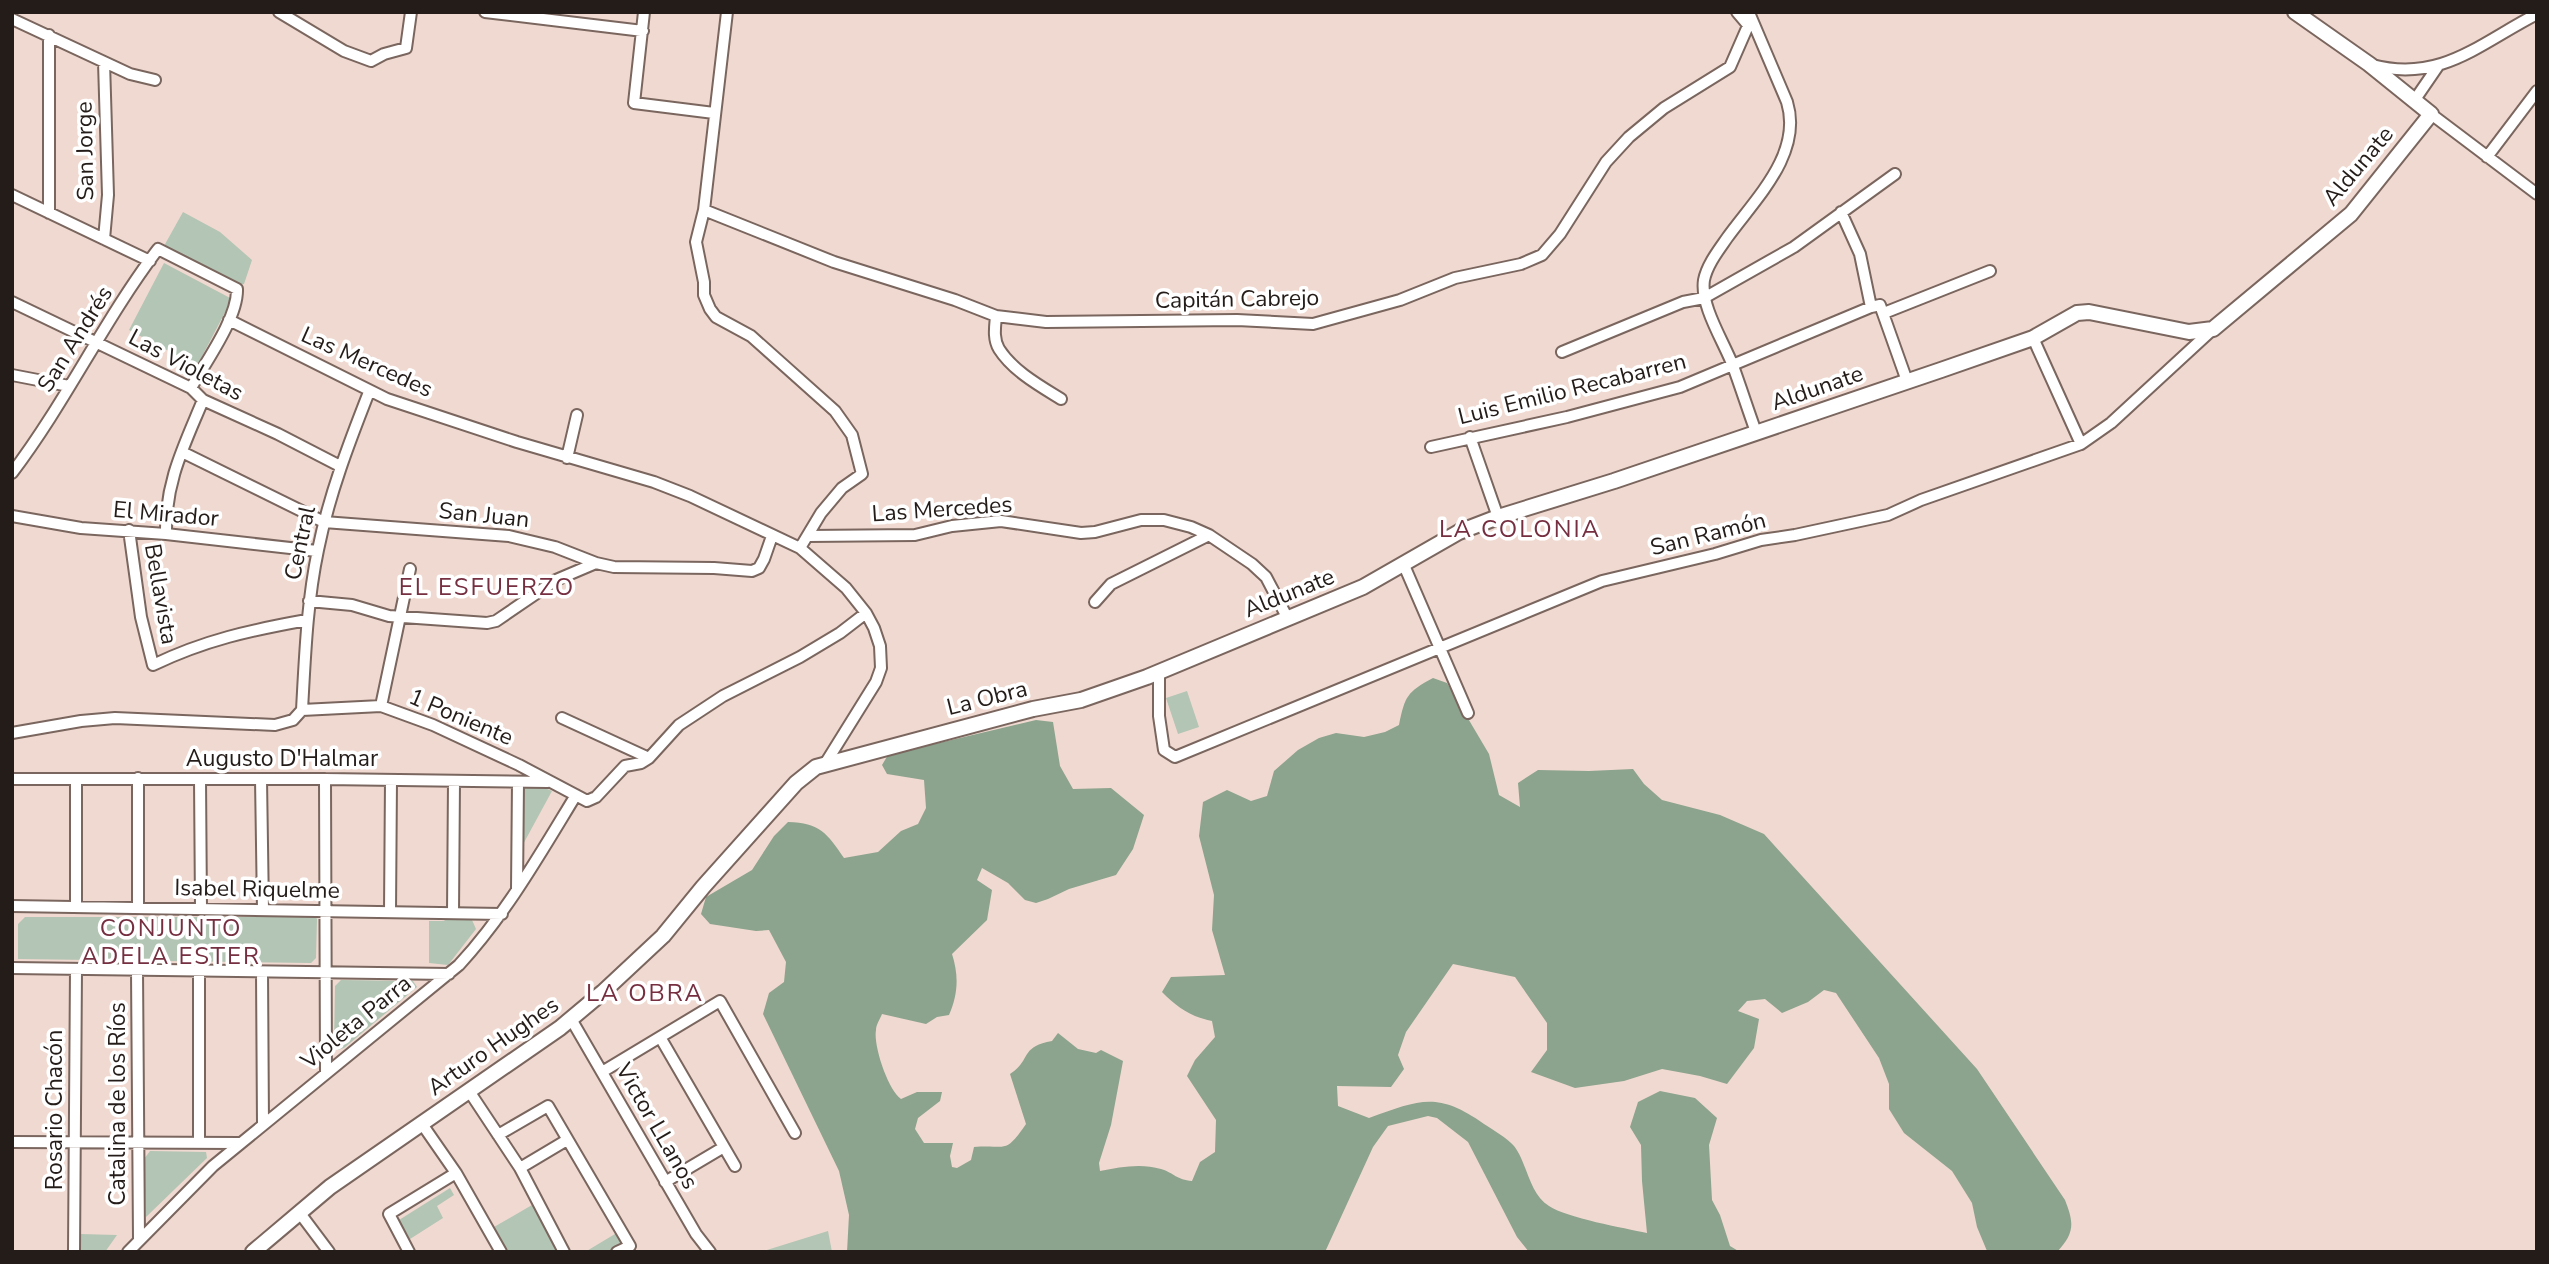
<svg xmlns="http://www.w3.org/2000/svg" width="2549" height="1264" viewBox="0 0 2549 1264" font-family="'Nunito Sans',sans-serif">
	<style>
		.green { fill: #b3c5b4 }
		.forest { fill: #8ca38d }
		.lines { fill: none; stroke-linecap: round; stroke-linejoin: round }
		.minor-casing { stroke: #7a665e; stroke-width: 14 }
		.tertiary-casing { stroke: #7a665e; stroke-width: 18 }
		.minor { stroke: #fff; stroke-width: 10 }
		.tertiary { stroke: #fff; stroke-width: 14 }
		.labels { text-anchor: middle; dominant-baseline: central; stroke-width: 7; stroke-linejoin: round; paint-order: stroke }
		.street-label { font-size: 23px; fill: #241c19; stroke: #fff }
		.neighbourhood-label { font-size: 24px; letter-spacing: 2px; fill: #752f40; stroke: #fff }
	</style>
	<rect width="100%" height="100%" fill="#f0d9d0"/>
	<path class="green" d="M183 212 220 232 252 260 244 284 238 285 164 246Z
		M164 263 232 299 197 366 129 330Z
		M1187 691 1199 727 1178 734 1166 698Z
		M523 785H538L552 791 521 848Z
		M312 912 317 919 316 958 311 963 18 959V924L25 917H257L258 913Z
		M446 919 472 920 476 929 448 965 429 963V921H444Z
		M341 980 413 981 417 987 344 1048 338 1050 334 1045 335 986Z
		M150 1151 206 1152 207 1158 146 1217 144 1159Z
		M450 1188 454 1195 437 1206 443 1218 410 1239 399 1220Z
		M532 1205 561 1248 562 1252H508L494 1227Z
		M620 1231 628 1252H585Z
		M828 1231 832 1252H760Z
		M80 1234 117 1235 105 1252H80Z"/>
	<path class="forest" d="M1433 678 1447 683 1489 754 1499 795 1520 807 1518 783 1538 770 1589 771 1633 769 1644 784 1662 800 1720 815 1764 834 1977 1069 2065 1200C2074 1223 2075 1233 2057 1252L1987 1251 1977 1227 1972 1203 1952 1171 1904 1133 1889 1109V1084L1879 1058 1836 993 1824 990 1808 1002 1782 1013 1765 999 1747 1001 1738 1011 1759 1019 1754 1048 1727 1084 1700 1076 1662 1069 1624 1081 1575 1088 1531 1072 1547 1050V1023L1515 977 1453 964 1406 1032 1398 1055 1404 1069 1391 1087 1337 1086 1338 1106 1369 1118C1420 1100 1437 1091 1484 1124 1493 1130 1507 1138 1514 1146 1527 1162 1529 1194 1549 1206 1567 1218 1624 1228 1647 1233L1642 1181 1641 1145 1630 1127 1638 1102 1660 1091 1695 1098 1717 1118 1709 1145 1712 1200 1720 1215 1730 1246 1740 1252H1529L1517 1237 1468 1142 1437 1118 1428 1116 1388 1126 1373 1147 1325 1252H847L849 1215 839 1171 763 1014 769 993 784 982 786 962 769 930 756 931 710 924 701 914 706 897 752 870 774 836 788 822C820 823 827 833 844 858L878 852 901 831 918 824 926 808 924 780 887 774 882 765 888 755 1036 720 1053 722 1060 766 1073 789 1111 788 1144 815 1133 849 1116 875 1069 889 1048 899 1036 903 1025 900 1008 883 982 868 977 880 992 890 987 920 952 954C959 976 958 994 949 1015L937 1017 926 1024 882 1014C880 1019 876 1025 876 1030 873 1045 888 1090 901 1099L917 1092H942L940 1101 918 1118 915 1129 924 1143H953L950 1156 952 1167 957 1168 971 1160 974 1147C1007 1144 1004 1156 1026 1124L1010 1074C1032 1060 1019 1047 1052 1041L1058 1033 1078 1049 1096 1053 1101 1050 1123 1061 1111 1125 1099 1163 1100 1171C1120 1167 1141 1163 1161 1169 1174 1173 1177 1180 1192 1181L1200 1162 1215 1152 1216 1120 1187 1076 1195 1060 1215 1037 1212 1021C1191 1017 1177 1007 1162 992L1171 977 1225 975 1212 930 1214 895 1199 836 1203 802 1227 790 1251 801 1267 796 1274 771 1298 750 1319 738 1336 733 1364 737 1385 732 1399 725C1405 696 1407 692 1433 678Z"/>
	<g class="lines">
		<defs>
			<path id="minor" d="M279 12 344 51 371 61 384 54 406 48 411 12
				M485 12 643 31
				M644 12 634 103 714 113
				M727 12 704 210 696 242 704 282V295L710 309 716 317 751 336 835 411 852 435 862 474 842 488 821 513 800 548
				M1737 12 1748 25
				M1750 15 1787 102C1803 154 1755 199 1727 238 1718 251 1707 265 1704 280 1700 306 1724 342 1733 366 1741 388 1748 410 1756 432
				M12 19 130 74 155 80
				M2372 65C2441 83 2480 43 2537 14
				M2414 101 2438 66
				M2431 114 2537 194
				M2487 157 2537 91
				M12 195 150 261
				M704 210 834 262 955 300 996 316 1046 322 1237 320 1313 324 1400 300 1455 278 1521 264 1542 255 1560 234 1606 162 1629 137 1664 108 1730 67 1751 19
				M1841 212 1860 254 1871 307
				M49 213V35
				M104 239 108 195 104 62
				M12 302 191 388 203 400 278 434 340 466
				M1884 313 1990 271
				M996 316C995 327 993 339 999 349 1013 371 1040 386 1061 399
				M229 320 387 399 517 442 654 482 690 496 800 548 846 588 866 613 874 628 880 646 881 668 876 682 825 764
				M2033 338 2081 444
				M1562 352 1683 302 1704 298 1794 247 1895 174
				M12 375 69 386
				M1470 437 1498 517
				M1431 447 1567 417 1680 387 1871 307 1880 305 1907 381
				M182 452 324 522 509 536 555 547 596 563 614 567 714 568 752 571 759 568 764 559 772 536
				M567 458 577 415
				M12 473C66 402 104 320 158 249L237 289C238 318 205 363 191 388
				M12 516 81 528 166 534 317 551
				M129 530 141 617 153 665C205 640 251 630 307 620
				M166 534C165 482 184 446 203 400
				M808 536 915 535 952 526 1001 521 1081 533 1095 532 1141 520H1164L1191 527 1209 535 1252 564 1266 577 1287 617
				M1403 563 1468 713
				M309 601 352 605 389 616 487 623 496 621 556 580 596 563
				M1095 602 1111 584 1209 535
				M1159 671V716L1164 750 1175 757 1602 581 1715 554 1761 540 1795 535 1888 515 1921 500 2081 444 2111 423 2213 329
				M381 706 410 569
				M302 710 381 706 433 725 519 765 587 801 596 797 625 766 641 763 649 758 679 725 723 696 800 657 840 633 866 613
				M302 710C305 656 307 602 318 550 329 495 349 443 369 392
				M562 718 649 758
				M12 733 81 721 115 718 275 725 293 720 302 710
				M138 778V908
				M12 779H325L548 782
				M200 779 201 909
				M261 779 263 910
				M325 779 326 1073
				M517 889 518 782
				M12 906 502 914
				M76 907V779
				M390 911 391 780
				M453 913 454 781
				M12 968 449 974
				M137 970 139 1239
				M262 972 263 1124
				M571 1019 696 1234 710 1252
				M660 1037 735 1166
				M602 1072 720 1001 795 1133
				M469 1091 520 1168 564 1252
				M422 1124 456 1173 501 1252
				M498 1135 548 1106 630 1246 617 1252
				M12 1142 239 1143
				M199 1143V971
				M520 1168 567 1140
				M665 1182 724 1147
				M299 1212 329 1252
				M74 1252 76 969
				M128 1252 213 1166 459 965C506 914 540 854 576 795
				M409 1252 389 1214 456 1173"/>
			<path id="tertiary" d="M253 1252 330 1187 560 1028 603 992 663 936 703 887 796 783 816 767 1033 709 1081 700 1147 677 1363 587 1459 532 1498 517 1614 481 1941 370 2033 338 2077 313 2089 312 2189 332 2213 329 2351 214 2431 114 2369 64 2295 12"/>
		</defs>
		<use href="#minor" class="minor-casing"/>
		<use href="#tertiary" class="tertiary-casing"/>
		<use href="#minor" class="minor"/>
		<use href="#tertiary" class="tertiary"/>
	</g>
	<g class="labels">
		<g class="street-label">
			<text transform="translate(85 151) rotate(-91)">San Jorge</text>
			<text transform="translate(2358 166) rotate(-50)">Aldunate</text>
			<text transform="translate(1237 299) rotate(-1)">Capitán Cabrejo</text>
			<text transform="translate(75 339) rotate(-58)">San Andrés</text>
			<text transform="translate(367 362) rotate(24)">Las Mercedes</text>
			<text transform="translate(186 365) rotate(28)">Las Violetas</text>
			<text transform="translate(1817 388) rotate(-19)">Aldunate</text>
			<text transform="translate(1572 389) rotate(-14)">Luis Emilio Recabarren</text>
			<text transform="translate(942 509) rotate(-4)">Las Mercedes</text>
			<text transform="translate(166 514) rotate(5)">El Mirador</text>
			<text transform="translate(484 515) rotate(6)">San Juan</text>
			<text transform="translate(1708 534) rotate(-14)">San Ramón</text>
			<text transform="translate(300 543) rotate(-78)">Central</text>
			<text transform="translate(1289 593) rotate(-22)">Aldunate</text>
			<text transform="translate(161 594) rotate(80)">Bellavista</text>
			<text transform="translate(987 698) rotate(-14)">La Obra</text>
			<text transform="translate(461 717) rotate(23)">1 Poniente</text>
			<text x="282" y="758">Augusto D'Halmar</text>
			<text transform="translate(257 889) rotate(1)">Isabel Riquelme</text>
			<text transform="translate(356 1022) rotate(-39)">Violeta Parra</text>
			<text transform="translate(493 1046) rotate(-35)">Arturo Hughes</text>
			<text transform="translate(117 1104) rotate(-90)">Catalina de los Ríos</text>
			<text transform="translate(54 1110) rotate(-90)">Rosario Chacón</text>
			<text transform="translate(657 1126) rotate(60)">Victor LLanos</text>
		</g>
		<g class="neighbourhood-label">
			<text x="1520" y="529">LA COLONIA</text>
			<text x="487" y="587">EL ESFUERZO</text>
			<text x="171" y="928">CONJUNTO<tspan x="171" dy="28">ADELA ESTER</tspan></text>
			<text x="645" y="993">LA OBRA</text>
		</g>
	</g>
	<rect width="2549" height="1264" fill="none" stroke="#241c19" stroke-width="28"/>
</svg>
